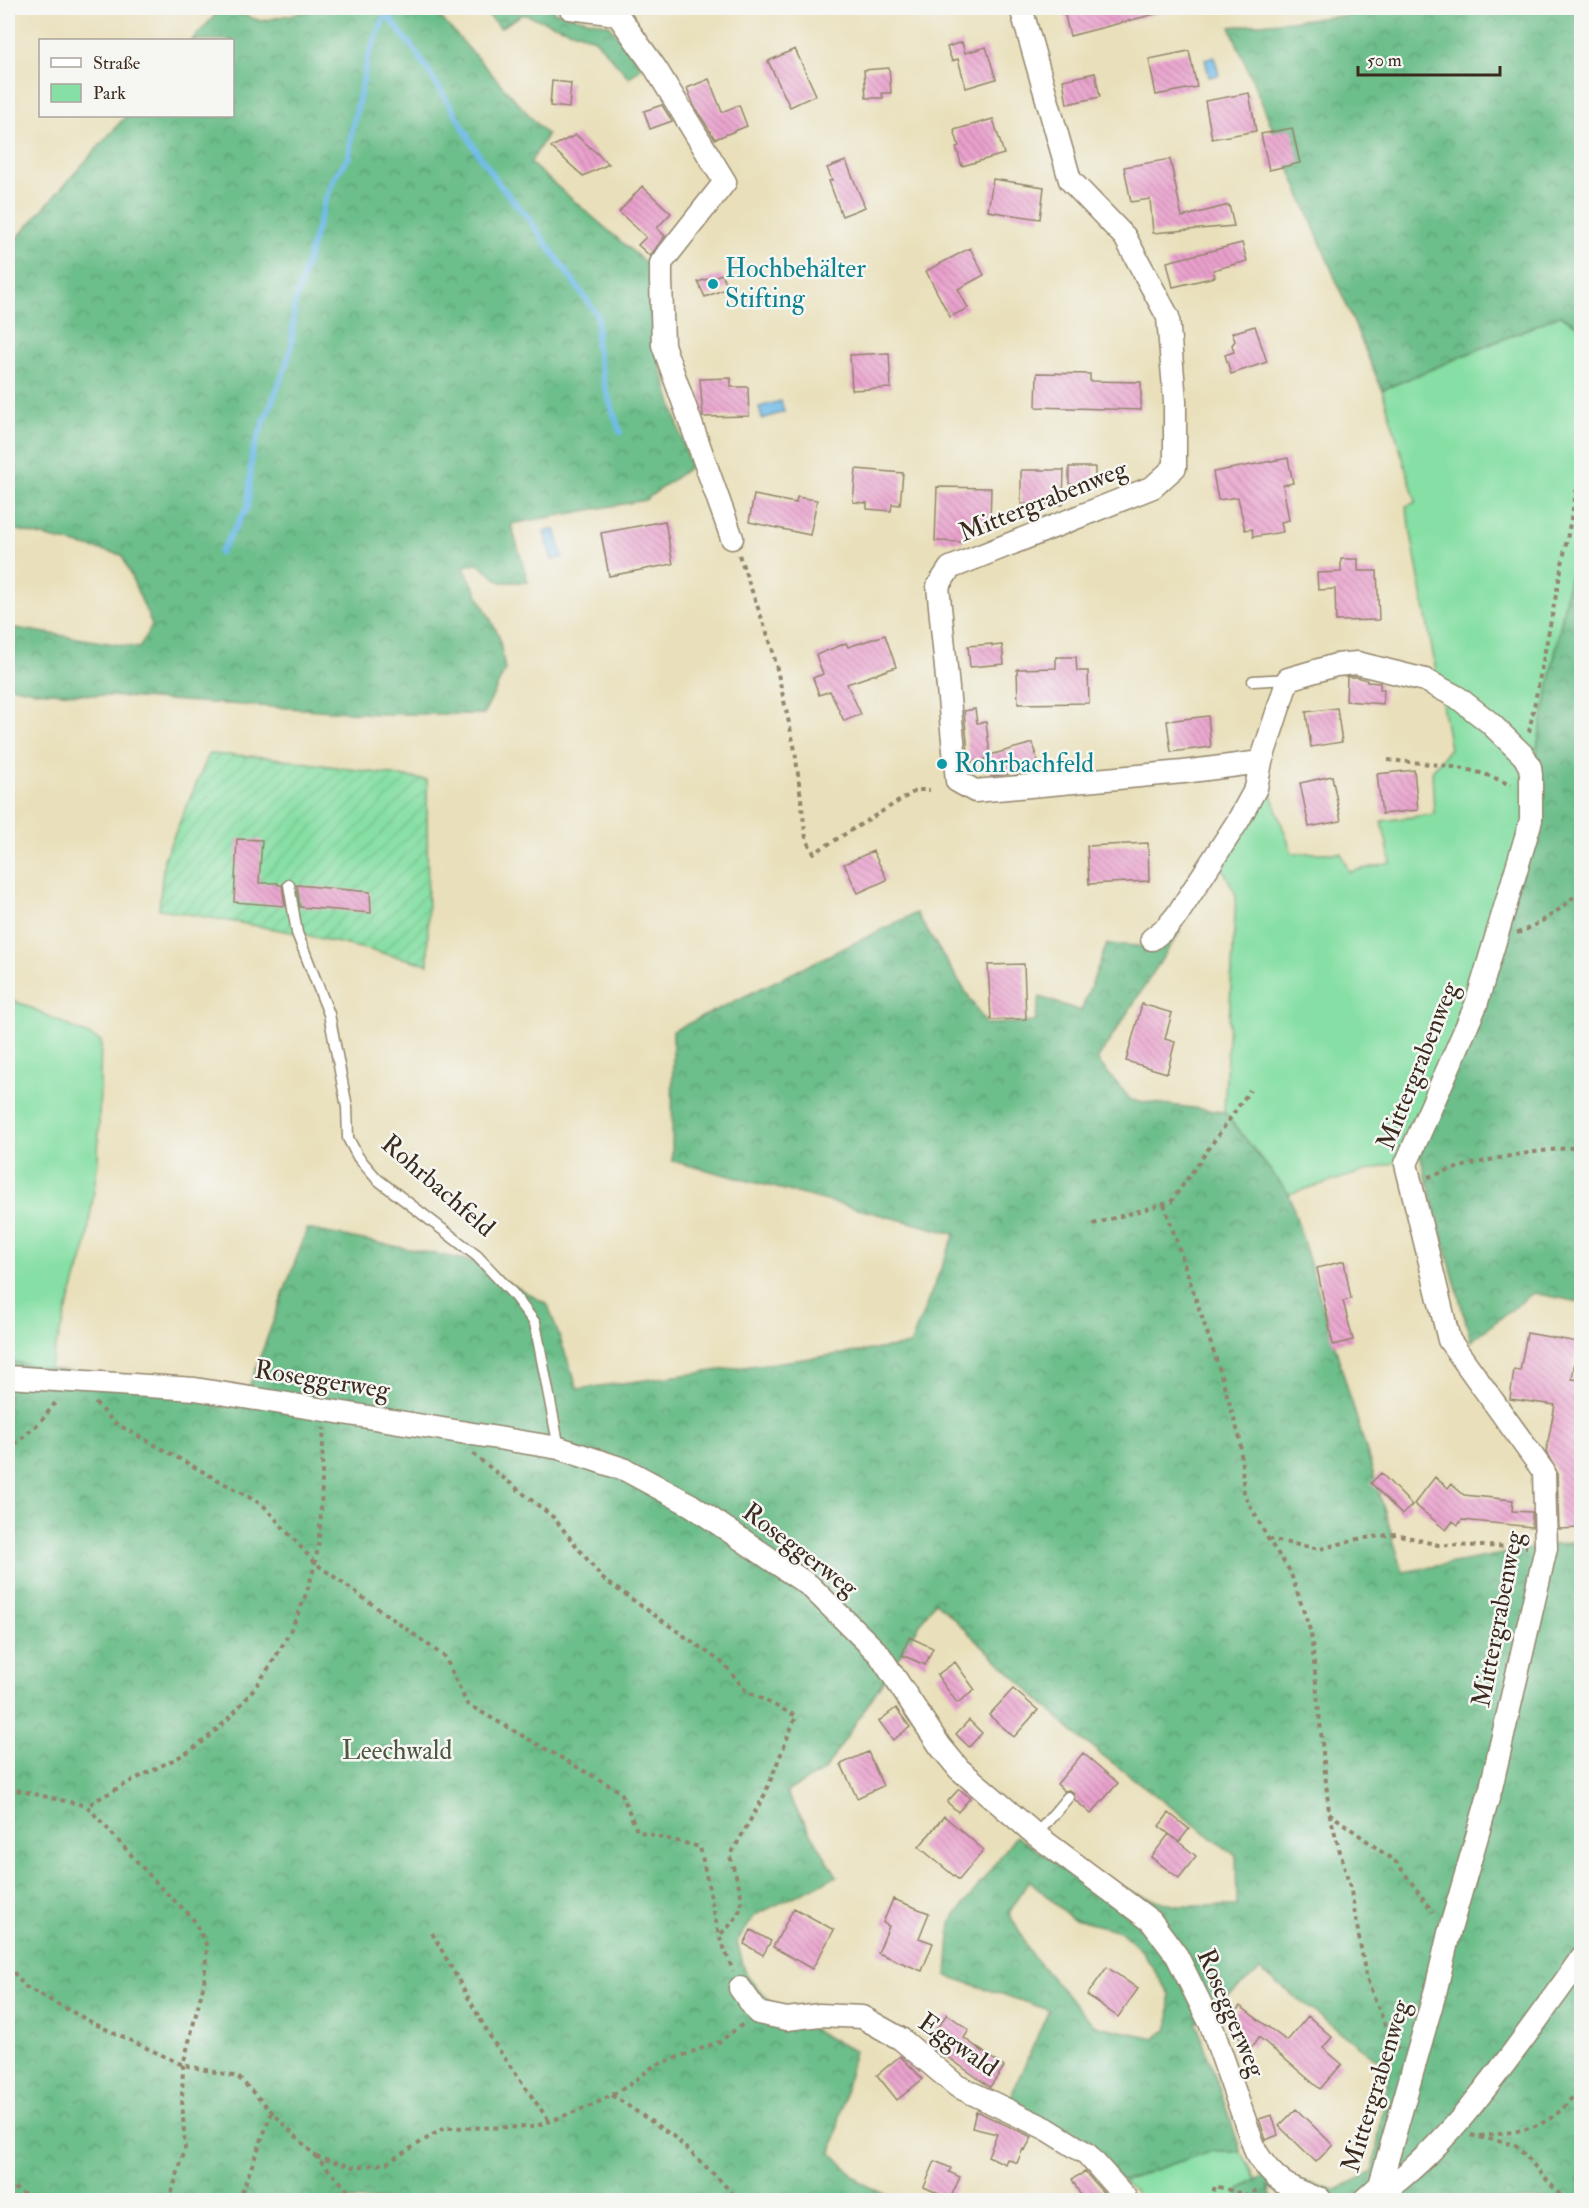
<svg xmlns="http://www.w3.org/2000/svg" width="1589" height="2208" viewBox="0 0 1589 2208" font-family="'IM FELL Double Pica',serif">
	<style>
		.green { fill: #86dfa4; stroke: #608461; stroke-width: 1.5 }
		.forest { fill: url(#forest-crowns); stroke: #547454; stroke-width: 1.5; fill-rule: evenodd }
		.garden { fill: url(#garden-furrows); stroke: #608461; stroke-width: 1.5 }
		.water { fill: #6fbbe8; stroke: #557283; stroke-width: 1.5 }
		.lines { fill: none; stroke-linecap: round; stroke-linejoin: round }
		.stream { stroke: #6fbbe8; stroke-width: 6 }
		.building { fill: url(#building-back-hatch) }
		.service-casing { stroke: #92856c; stroke-width: 13 }
		.minor-casing { stroke: #92856c; stroke-width: 25 }
		.path { stroke: #92856c; stroke-width: 4; stroke-dasharray: 4.5 4.5; stroke-linecap: butt }
		.service { stroke: #fff; stroke-width: 10 }
		.minor { stroke: #fff; stroke-width: 22 }
		.culture-dot { fill: #0f9aa8; stroke: #f6f6f2; stroke-width: 2 }
		.labels { text-anchor: middle; dominant-baseline: central; stroke-width: 5; stroke-linejoin: round; paint-order: stroke }
		.culture-label { font-size: 26px; fill: #0d838f; stroke: #f6f6f2; text-anchor: start }
		.street-label { font-size: 26px; fill: #3b2a1e; stroke: #f6f6f2 }
		.park-label { font-size: 26px; fill: #4e5740; stroke: #f6f6f2 }
	</style>
	<defs>
		<pattern id="forest-crowns" width="20" height="18" patternUnits="userSpaceOnUse" patternTransform="scale(1.5)"><rect width="20" height="18" fill="#6cbe8a"/><path d="M2 6a3 3 0 1 1 6 0M12 15a3 3 0 1 1 6 0" fill="none" stroke="#5a9b70"/></pattern>
		<pattern id="garden-furrows" width="10" height="10" patternUnits="userSpaceOnUse" patternTransform="scale(1.5)"><rect width="10" height="10" fill="#86dfa4"/><path d="M-1 1l2-2M0 10L10 0M9 11l2-2" fill="none" stroke="#75c08d"/></pattern>
		<pattern id="building-back-hatch" width="6" height="6" patternUnits="userSpaceOnUse" patternTransform="scale(1.5)"><rect width="6" height="6" fill="#eaa1cd"/><path d="M-1 5l2 2M0 0l6 6M5-1l2 2" fill="none" stroke="#bf83a6"/></pattern>
	</defs>
	<rect width="100%" height="100%" fill="#f6f6f2"/>
	<filter id="ink" filterUnits="userSpaceOnUse"><feTurbulence type="fractalNoise" baseFrequency=".0167" numOctaves="2"/><feDisplacementMap in="SourceGraphic" scale="12" xChannelSelector="R" yChannelSelector="G"/><feConvolveMatrix kernelMatrix="1 2 1 2 8 2 1 2 1" color-interpolation-filters="sRGB"/></filter>
	<filter id="wash" filterUnits="userSpaceOnUse"><feTurbulence type="fractalNoise" baseFrequency=".008" numOctaves="4" result="noise"/><feDisplacementMap in="SourceGraphic" scale="24" xChannelSelector="R" yChannelSelector="G"/><feGaussianBlur stdDeviation="1.35" result="paint"/><feColorMatrix in="noise" values="0 0 0 0 0 0 0 0 0 0 0 0 0 0 0 0 0 1.4 0 .05"/><feComposite in="paint" operator="in"/></filter>
	<g filter="url(#wash)">
		<rect width="100%" height="100%" fill="#e9e0bb"/>
		<path class="green" d="M1560 315 1581 327V518L1537 748 1542 821 1420 1155 1289 1194 1224 1112 1236 895 1221 865 1269 789 1292 853H1341L1349 872 1391 863 1382 821 1434 814 1432 771 1450 748 1406 506 1416 502 1382 390Z
			M8 999 25 1005 101 1041 98 1161 86 1247 49 1369 8 1361Z
			M1210 2151H1241L1256 2179 1240 2189 1236 2200H1139L1136 2193 1123 2181Z"/>
		<path class="forest" d="M222 8 261 21 322 8H432L547 135 530 163 653 269 654 342 690 467 645 500 511 524 528 582H501L478 564 463 566 499 636 505 670 484 714H377L35 691 8 686V627L139 648 152 625 122 555 8 528V248L126 116H232V40H192Z
			M482 8H554L553 12 609 25 642 67 629 78 595 39 523 14 500 28Z
			M1419 8H1581V327L1560 315 1382 390 1230 27Z
			M1581 518V1302L1533 1293 1471 1341 1420 1155 1542 821 1537 748Z
			M916 913 986 1024 1035 1022 1040 997 1081 1011 1107 944 1152 947 1174 922 1180 931 1097 1060 1131 1100 1224 1112 1289 1194 1403 1572 1581 1540V2200H1290L1267 2186 1274 2200H1236L1240 2189 1279 2166 1299 2181 1336 2190 1373 2172 1389 2069 1260 1970 1196 2022 1241 2151H1210L1123 2181 1009 2100 1049 2010 947 1976 951 1922 1016 1836 1072 1874 1176 1906H1237L1236 1856 1077 1736 935 1601 825 1770 786 1792 837 1876 755 1915 737 1942 746 1975 780 2013 854 2051 832 2153 860 2182 897 2200H8V1361L49 1369 248 1390 307 1229 471 1261 548 1305 578 1389 910 1345 955 1234 672 1161 673 1031ZM1029 1880 1071 1918 1120 1931 1142 1951 1170 1995 1169 2029 1154 2038 1094 2025 1033 1957 1009 1913Z"/>
		<path class="garden" d="M209 754 266 757 427 780 428 964 297 933 159 909 164 859Z"/>
		<path class="water" d="M1214 56 1219 75 1209 77 1205 59Z
			M781 401 784 412 762 419 759 407Z
			M555 529 563 557 552 560 544 532Z"/>
		<g class="lines">
			<path class="stream" d="M386 14 417 53 459 120 475 149 500 185 529 219 598 316 596 345 605 387 620 432
				M220 553 248 506 252 452 285 369 292 344 294 306 325 201 335 176 349 157 352 131 368 57 386 14 382 8"/>
		</g>
		<g id="blocks">
			<path class="building" d="M1063 8H1158L1159 13 1070 36Z
				M962 42 965 53 986 47 996 79 966 88 958 59 952 61 947 47Z
				M795 49 816 95 790 107 768 61Z
				M1189 51 1197 87 1156 95 1149 59Z
				M889 68 891 93H882L883 98H866L864 70Z
				M1095 73 1100 97 1067 104 1063 80Z
				M709 79 722 112 739 105 747 126 715 139 694 106 687 88Z
				M552 81 571 83 569 108 550 106Z
				M1249 93 1256 131 1212 139 1205 101Z
				M662 105 672 121 650 129 644 111Z
				M993 119 1004 154 962 166 956 147 959 146 954 130Z
				M1292 128 1300 163 1269 170 1261 134Z
				M576 135 609 164 583 176 551 147Z
				M1170 159 1182 217 1229 205 1234 226 1153 233 1150 199 1131 202 1124 167Z
				M846 161 865 207 842 216 829 181 832 180 827 168Z
				M993 179 1044 187 1040 219 988 211Z
				M642 186 671 213 657 228 665 236 650 256 638 245 646 237 619 212Z
				M1242 243 1247 261 1213 270 1215 277 1173 287 1167 262Z
				M970 248 984 275 958 289 968 308 950 317 926 271Z
				M722 274 728 288 705 297 698 282Z
				M1255 326 1267 362 1231 374 1225 355 1234 352 1232 345 1235 341 1232 333Z
				M889 353 891 388 852 390 850 355Z
				M1037 373 1090 374V381L1141 382V410L1036 407Z
				M731 378V387H748L749 416 703 417 700 379Z
				M1288 458 1293 483 1283 485 1289 520 1281 522 1283 532 1253 537 1252 529 1245 530 1238 497 1218 500 1213 472Z
				M1069 467H1095V484H1069Z
				M856 469 903 473 900 505 892 504 891 511 867 509V503L853 502Z
				M1021 470H1064L1063 505 1021 504Z
				M937 487 991 488 990 523H964L963 542 935 541Z
				M754 495 796 503 797 497 817 500 810 535 749 522Z
				M665 521 673 564 609 576 601 533Z
				M1341 559H1358V571H1377L1379 620 1336 621 1335 589 1318 590 1317 573 1341 572Z
				M885 635 896 667 847 684 861 714 844 721 830 691 819 695 813 678 823 674 816 655 846 643 848 647Z
				M992 644V646L1002 645 1004 664 970 667 968 646Z
				M1056 657H1076L1077 671H1088L1089 703 1018 704 1017 669 1056 668Z
				M1347 677H1356L1367 680V682L1380 683V689H1384L1383 704 1346 701Z
				M1337 708 1342 742 1311 747 1306 712Z
				M975 709 977 723 986 722 990 755 1033 743 1039 766 1009 774 991 776 986 759 969 762 964 711Z
				M1208 716 1211 747 1171 752 1167 721Z
				M1414 770 1418 810 1382 814 1377 774Z
				M1332 776 1341 821 1309 827 1300 783Z
				M237 839 262 840 259 883H278V885H282L285 906 234 902Z
				M1148 843 1149 881 1089 884 1087 846Z
				M873 851 887 880 858 893 844 864Z
				M297 885 370 892 371 913 300 907Z
				M1024 964 1026 1019 991 1020 988 965Z
				M1142 1004 1172 1013 1165 1039 1175 1042 1167 1073 1126 1061Z
				M1344 1261 1351 1299 1343 1301 1353 1340 1333 1345 1317 1268Z
				M1527 1333 1578 1342 1572 1379 1581 1380 1580 1528 1559 1529 1557 1472 1546 1452 1555 1405 1510 1399 1514 1370 1520 1371Z
				M1381 1473 1412 1505 1402 1515 1371 1483Z
				M1435 1477 1448 1488 1451 1484 1464 1495 1513 1500 1512 1511 1532 1512V1527L1462 1520 1458 1525 1453 1521 1446 1530 1414 1504Z
				M909 1637 933 1648 925 1665 902 1655Z
				M955 1662 975 1690 957 1703 937 1675Z
				M1013 1689 1038 1710 1014 1737 989 1715Z
				M896 1708 910 1727 893 1740 879 1721Z
				M969 1720 982 1733 969 1747 956 1734Z
				M868 1752 883 1786 857 1798 841 1764Z
				M1083 1753 1118 1783 1091 1814 1075 1800 1073 1792 1069 1790 1064 1791 1057 1784Z
				M959 1789 970 1798 958 1812 947 1802Z
				M1169 1813 1189 1829 1179 1842 1159 1826Z
				M944 1816 984 1850 959 1880 919 1847Z
				M1169 1834 1196 1856 1179 1878 1151 1857Z
				M893 1899 929 1913 919 1938 933 1943 922 1971 878 1953 889 1926 883 1923Z
				M794 1908 834 1930 812 1969 773 1947Z
				M751 1930 771 1941 763 1955 744 1944Z
				M1107 1967 1138 1989 1118 2017 1087 1995Z
				M1240 2006 1287 2041 1308 2016 1332 2037 1323 2048 1342 2064 1320 2089 1259 2037 1252 2047 1239 2038 1234 2020 1236 2018 1232 2016Z
				M947 2014 969 2030 964 2038 1004 2067 990 2087 927 2042Z
				M900 2056 923 2079 897 2100 877 2075Z
				M1296 2109 1333 2145 1316 2162 1279 2126Z
				M976 2111 1032 2137 1025 2150 1023 2149 1017 2163 1007 2159 1005 2164 988 2156 997 2134 972 2128Z
				M1272 2115 1278 2135 1266 2140 1259 2119Z
				M935 2161 951 2168 949 2172 960 2177 950 2199 924 2187Z
				M1085 2172 1106 2196 1098 2200H1083L1072 2179Z"/>
		</g>
	</g>
	<g filter="url(#ink)">
		<use href="#blocks" fill-opacity="0" stroke="#92856c" stroke-width="1.5"/>
		<g class="lines">
			<defs>
				<path id="service" d="M1253 681 1288 679
					M289 885 297 933 329 1014 347 1107 348 1138 358 1157 377 1179 477 1256 513 1294 535 1323 559 1448
					M1036 1835 1068 1797"/>
				<path id="minor" d="M570 8 617 14 656 69 725 182 661 263V281L663 345 732 538
					M1021 8 1070 180 1125 237 1168 317 1175 401V467L1153 487 950 568 938 586 957 781 975 791 1183 772 1261 762 1288 679 1336 665 1357 663 1425 680 1457 697 1489 722 1524 756 1530 767 1531 775V820L1476 1005 1406 1164 1449 1340 1544 1472 1546 1548 1491 1788 1449 1933 1436 1989 1380 2185 1364 2200
					M1152 939 1166 928 1177 915 1238 821 1256 788 1261 762
					M8 1377 195 1389 559 1448 626 1470 691 1505 810 1586 879 1654 940 1746 959 1769 1036 1835 1151 1921 1177 1956 1211 2025 1256 2152C1274 2182 1289 2188 1321 2200
					M740 1988 758 2013 787 2019 820 2015 862 2017 901 2039 957 2086 1047 2129 1087 2154 1125 2197V2200
					M1372 2200C1430 2161 1473 2106 1514 2051 1537 2020 1560 1989 1582 1957"/>
			</defs>
			<use href="#service" class="service-casing"/>
			<use href="#minor" class="minor-casing"/>
			<path class="path" d="M739 555 772 647 795 750 806 839 814 853 917 790H930
				M1529 732 1582 463
				M1388 760C1429 764 1475 765 1511 786
				M1517 933C1536 927 1571 904 1582 887
				M1428 1177C1478 1160 1529 1151 1582 1147
				M1164 1204 1219 1368 1240 1439 1244 1494 1268 1539 1290 1571 1311 1633 1329 1812 1351 1891 1366 1977 1392 2042 1399 2050
				M1093 1224 1171 1202 1250 1090
				M95 1403 115 1423 263 1505 315 1563 445 1657 467 1704 621 1792 637 1831 700 1847 719 1935
				M8 1451 40 1422 57 1401
				M473 1454 553 1517 603 1579 724 1664 746 1691 796 1716 765 1794 730 1856C740 1894 754 1907 719 1935L733 1971
				M1268 1539 1320 1549 1358 1539 1396 1534 1438 1545 1527 1547
				M8 1788 87 1806
				M1329 1813 1397 1863 1433 1912
				M432 1933 492 2040 549 2121
				M8 1965 24 1986 95 2024 183 2065 238 2077 358 2200
				M612 2095 673 2136 719 2179 738 2200
				M1471 2135 1516 2145 1561 2196 1562 2200
				M1480 2136C1528 2131 1556 2128 1582 2082
				M316 2157 353 2167 385 2164 444 2128 534 2127 593 2105 628 2086 654 2066 719 2042 743 2024
				M8 2181 20 2193 51 2200
				M166 2200 173 2189 185 2149 182 2099 183 2065 204 1983 207 1946 192 1917 161 1888 87 1806C108 1793 129 1782 151 1771 164 1764 179 1758 191 1750 253 1709 313 1612 319 1537 323 1501 321 1465 324 1428
				M237 2200 242 2192 272 2112
				M1211 2200 1215 2186 1247 2195 1259 2189"/>
			<use href="#service" class="service"/>
			<use href="#minor" class="minor"/>
		</g>
	</g>
	<g class="culture-dot">
		<circle cx="713" cy="284" r="6"/>
		<circle cx="942" cy="764" r="6"/>
	</g>
	<g class="labels">
		<g class="culture-label">
			<text x="725" y="269">Hochbehälter<tspan x="725" dy="30">Stifting</tspan></text>
			<text x="954" y="764">Rohrbachfeld</text>
		</g>
		<g class="street-label">
			<text transform="translate(1043 501) rotate(-22)">Mittergrabenweg</text>
			<text transform="translate(1418 1066) rotate(-68)">Mittergrabenweg</text>
			<text transform="translate(438 1186) rotate(41)">Rohrbachfeld</text>
			<text transform="translate(322 1380) rotate(9)">Roseggerweg</text>
			<text transform="translate(800 1550) rotate(37)">Roseggerweg</text>
			<text transform="translate(1498 1619) rotate(-79)">Mittergrabenweg</text>
			<text transform="translate(1231 2013) rotate(67)">Roseggerweg</text>
			<text transform="translate(958 2045) rotate(35)">Eggwald</text>
			<text transform="translate(1376 2086) rotate(-73)">Mittergrabenweg</text>
		</g>
		<g class="park-label">
			<text x="397" y="1751">Leechwald</text>
		</g>
	</g>
	<rect width="1589" height="2208" fill="none" stroke="#f6f6f2" stroke-width="30"/>
	<rect x="39" y="39" width="195" height="78" fill="#f6f6f2" stroke="#aba49d" stroke-width="1.5"/>
	<rect x="51" y="58" width="30" height="9" fill="#ffffff" stroke="#aba49d" stroke-width="1.5"/>
	<text x="93" y="69" font-size="18" fill="#3b2a1e">Straße</text>
	<rect x="51" y="84" width="30" height="18" fill="#86dfa4" stroke="#aba49d" stroke-width="1.5"/>
	<text x="93" y="99" font-size="18" fill="#3b2a1e">Park</text>
	<path d="M1358 66v9h142v-9" fill="none" stroke="#3b2a1e" stroke-width="3"/>
	<text x="1367" y="66" font-size="18" fill="#3b2a1e" stroke="#f6f6f2" stroke-width="4.5" paint-order="stroke">50 m</text>
</svg>
